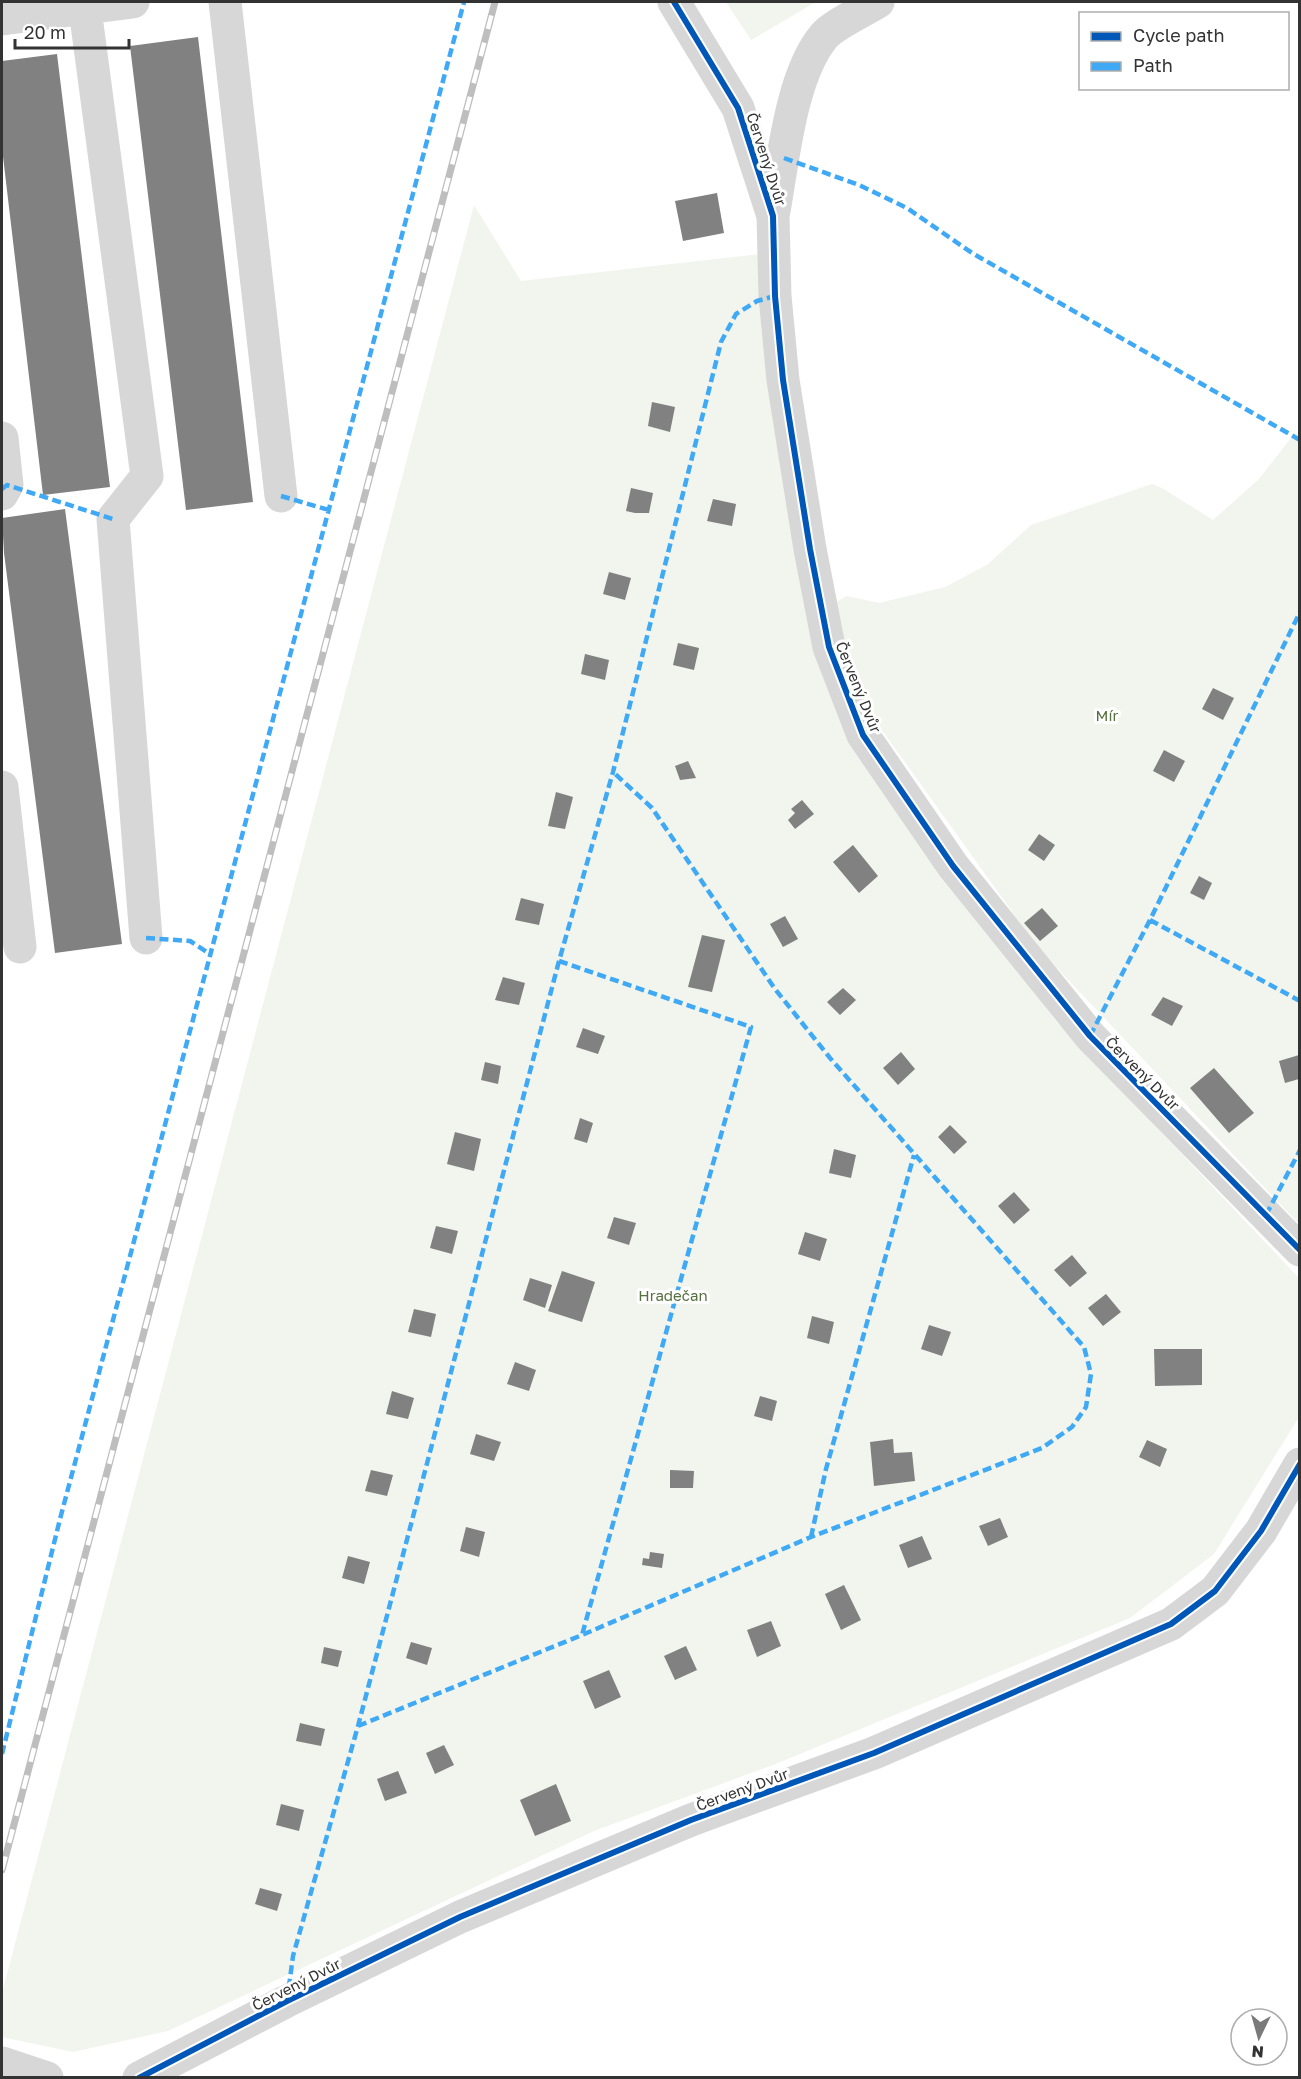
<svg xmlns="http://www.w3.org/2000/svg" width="1301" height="2079" viewBox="0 0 1301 2079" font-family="'Golos Text',sans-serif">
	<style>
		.green { fill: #f1f5ed }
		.building { fill: #818181 }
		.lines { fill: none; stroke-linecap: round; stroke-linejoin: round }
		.minor { stroke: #d7d7d7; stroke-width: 33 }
		.rail-casing { stroke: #bebebe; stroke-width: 7 }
		.rail { stroke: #fff; stroke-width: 4.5; stroke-dasharray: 14; stroke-linecap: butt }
		.quiet { stroke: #3fa9f5; stroke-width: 4.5; stroke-dasharray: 9 4.5; stroke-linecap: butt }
		.cycleway-casing { stroke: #fff; stroke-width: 10 }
		.cycleway { stroke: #0057b8; stroke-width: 6 }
		.labels { text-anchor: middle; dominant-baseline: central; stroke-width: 6; stroke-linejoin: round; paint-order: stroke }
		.street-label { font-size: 15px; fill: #333; stroke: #fff }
		.park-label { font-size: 15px; fill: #56703f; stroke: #fff }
	</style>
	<rect width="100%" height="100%" fill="#fff"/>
	<path class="green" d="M726 2H816L751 40Z
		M474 205 521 281 760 254 818 636 943 871 1056 1021 1299 1278V1417L1214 1554 1130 1618 778 1763 594 1831 168 2031 73 2052 2 2037V1993Z
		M1299 435V1224L1039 949 866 708 829 606 847 596 879 603 945 587 987 565 1031 525 1152 484 1162 488 1213 520 1258 480 1291 438Z"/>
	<path class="building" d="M198 37 253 502 186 510 130 46Z
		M57 54 110 487 43 495 2 148V61Z
		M717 193 724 233 683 241 675 201Z
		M652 402 675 407 670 432 648 426Z
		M631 488 653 493 649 513H635L626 511Z
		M713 499 736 504 732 526 707 521Z
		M65 509 122 944 55 953 4 553 2 518Z
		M609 572 631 578 625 600 603 594Z
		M678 643 699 648 694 670 673 665Z
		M585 654 609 660 605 680 581 674Z
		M1213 688 1234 698 1223 720 1202 709Z
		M1164 750 1185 761 1174 782 1153 771Z
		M688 761 696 778 680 780 675 766Z
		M556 792 573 797 565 829 548 826Z
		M802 800 814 814 795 829 788 820 795 813 791 809Z
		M1039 834 1055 845 1044 861 1028 850Z
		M853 845 878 876 859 893 833 862Z
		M1199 876 1212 883 1204 900 1190 893Z
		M521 898 544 904 539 925 515 920Z
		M1042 908 1058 926 1040 941 1024 923Z
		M785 916 798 939 783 947 770 924Z
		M702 935 725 940 712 992 688 987Z
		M503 977 525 983 519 1005 495 1000Z
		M843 988 856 1000 840 1015 827 1002Z
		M1163 997 1183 1006 1172 1026 1151 1015Z
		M583 1028 605 1036 598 1054 576 1047Z
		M901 1052 915 1069 898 1085 883 1068Z
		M1299 1055V1079L1285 1083 1279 1061Z
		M485 1062 501 1066 498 1084 481 1080Z
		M1214 1068 1254 1113 1229 1133 1190 1088Z
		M580 1118 593 1123 587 1143 574 1139Z
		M950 1125 967 1142 954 1154 938 1137Z
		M455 1132 481 1139 474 1171 447 1164Z
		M834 1149 856 1155 851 1178 829 1173Z
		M1014 1192 1030 1210 1014 1224 998 1206Z
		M614 1217 636 1223 629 1245 607 1238Z
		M436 1226 458 1231 452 1254 430 1248Z
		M805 1232 827 1239 820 1261 798 1254Z
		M1072 1255 1087 1273 1070 1287 1054 1270Z
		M562 1271 595 1282 582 1322 548 1311Z
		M530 1278 552 1285 545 1308 523 1300Z
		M1106 1294 1121 1312 1103 1326 1088 1308Z
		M414 1309 436 1314 431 1337 408 1332Z
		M812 1316 834 1322 829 1344 807 1338Z
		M929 1325 951 1332 942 1356 921 1349Z
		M1154 1349H1202V1385L1155 1386Z
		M515 1362 536 1370 529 1391 507 1384Z
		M392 1391 414 1398 408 1419 386 1414Z
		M760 1396 777 1401 772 1421 754 1416Z
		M476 1434 501 1442 494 1461 470 1454Z
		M893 1439 894 1453 912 1452 915 1481 874 1486 870 1442Z
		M1147 1440 1167 1449 1160 1467 1139 1457Z
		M371 1470 393 1475 387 1496 365 1491Z
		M670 1470 694 1471 693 1488H670Z
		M1000 1518 1008 1537 988 1546 979 1526Z
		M466 1527 485 1532 479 1557 460 1551Z
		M922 1536 932 1559 908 1568 899 1545Z
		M650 1552 664 1554 662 1568 642 1565 643 1558 649 1559Z
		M348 1556 370 1562 364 1584 342 1578Z
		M844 1585 861 1620 841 1630 825 1594Z
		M771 1621 781 1646 757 1657 747 1630Z
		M411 1642 432 1648 427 1665 406 1658Z
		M686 1646 697 1670 675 1680 664 1656Z
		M324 1647 342 1651 338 1667 321 1663Z
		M609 1670 621 1697 595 1709 583 1681Z
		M300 1723 325 1729 321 1746 296 1741Z
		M444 1745 454 1765 435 1774 426 1753Z
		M398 1771 407 1793 385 1801 377 1779Z
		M556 1784 571 1821 535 1836 520 1800Z
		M281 1804 304 1810 299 1831 276 1825Z
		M260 1888 282 1894 277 1911 255 1904Z"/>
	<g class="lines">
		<path class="minor" d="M225 2 281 496
			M674 2 738 108 773 216 775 296 783 380 810 549 829 647 863 735 953 866 1090 1036 1300 1250
			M85 9 147 476 113 519 146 938
			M2 19 133 2
			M774 211C783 161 791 75 824 36 833 25 865 10 878 2
			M2 438 7 485 2 494
			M2 787 20 947
			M2 2063 47 2078
			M139 2078 287 2001 460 1917 691 1820 874 1753 1171 1624 1215 1591 1261 1531 1300 1464"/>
		<defs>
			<path id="rail" d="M2 1870 495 2"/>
		</defs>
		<use href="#rail" class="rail-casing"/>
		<use href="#rail" class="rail"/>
		<path class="quiet" d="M784 158 859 185 907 208 972 253 1300 440
			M2 489 7 485 113 519
			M281 496 329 510
			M1150 920 1300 1001
			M146 938 190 941 210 954
			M559 961 751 1027 582 1635
			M1090 1036 1150 920 1300 612
			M1266 1215 1300 1150
			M811 1537 826 1469 914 1155
			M358 1726 582 1635 811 1537 1042 1448 1072 1427 1086 1407 1091 1374 1084 1347 830 1058 775 989 652 808 613 772
			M2 1754 60 1519 464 2
			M287 2001 293 1956 358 1726 559 961 613 772 721 342 736 314 757 301 775 296"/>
		<defs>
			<path id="cycleway" d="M674 2 738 108 773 216 775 296 783 380 810 549 829 647 863 735 953 866 1090 1036 1300 1250
				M139 2078 287 2001 460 1917 691 1820 874 1753 1171 1624 1215 1591 1261 1531 1300 1464"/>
		</defs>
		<use href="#cycleway" class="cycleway-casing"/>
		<use href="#cycleway" class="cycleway"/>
	</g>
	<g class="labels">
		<g class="street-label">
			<text transform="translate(767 159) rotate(72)">Červený Dvůr</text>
			<text transform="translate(859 687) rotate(68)">Červený Dvůr</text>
			<text transform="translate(1143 1073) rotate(45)">Červený Dvůr</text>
			<text transform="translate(742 1789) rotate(-20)">Červený Dvůr</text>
			<text transform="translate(296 1984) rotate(-27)">Červený Dvůr</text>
		</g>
		<g class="park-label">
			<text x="1107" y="715">Mír</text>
			<text x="673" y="1295">Hradečan</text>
		</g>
	</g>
	<rect width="1301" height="2079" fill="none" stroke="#333333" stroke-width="6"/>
	<rect x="1079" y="12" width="210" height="78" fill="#ffffff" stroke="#adadad" stroke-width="1.5"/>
	<rect x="1091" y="32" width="30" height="9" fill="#0057b8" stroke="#adadad" stroke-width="1.5"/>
	<text x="1133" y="42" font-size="18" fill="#333333">Cycle path</text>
	<rect x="1091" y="62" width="30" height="9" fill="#3fa9f5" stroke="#adadad" stroke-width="1.5"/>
	<text x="1133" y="72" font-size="18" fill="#333333">Path</text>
	<g transform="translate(1259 2037) rotate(185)"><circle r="28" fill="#ffffff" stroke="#adadad" stroke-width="1.5"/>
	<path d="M0-4.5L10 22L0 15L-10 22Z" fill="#7a7a7a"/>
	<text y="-9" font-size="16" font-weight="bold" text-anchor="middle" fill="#333333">N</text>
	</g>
	<path d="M15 39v9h114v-9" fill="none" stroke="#333333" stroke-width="3"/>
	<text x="24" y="39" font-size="18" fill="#333333" stroke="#ffffff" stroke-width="4.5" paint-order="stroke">20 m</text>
</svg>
